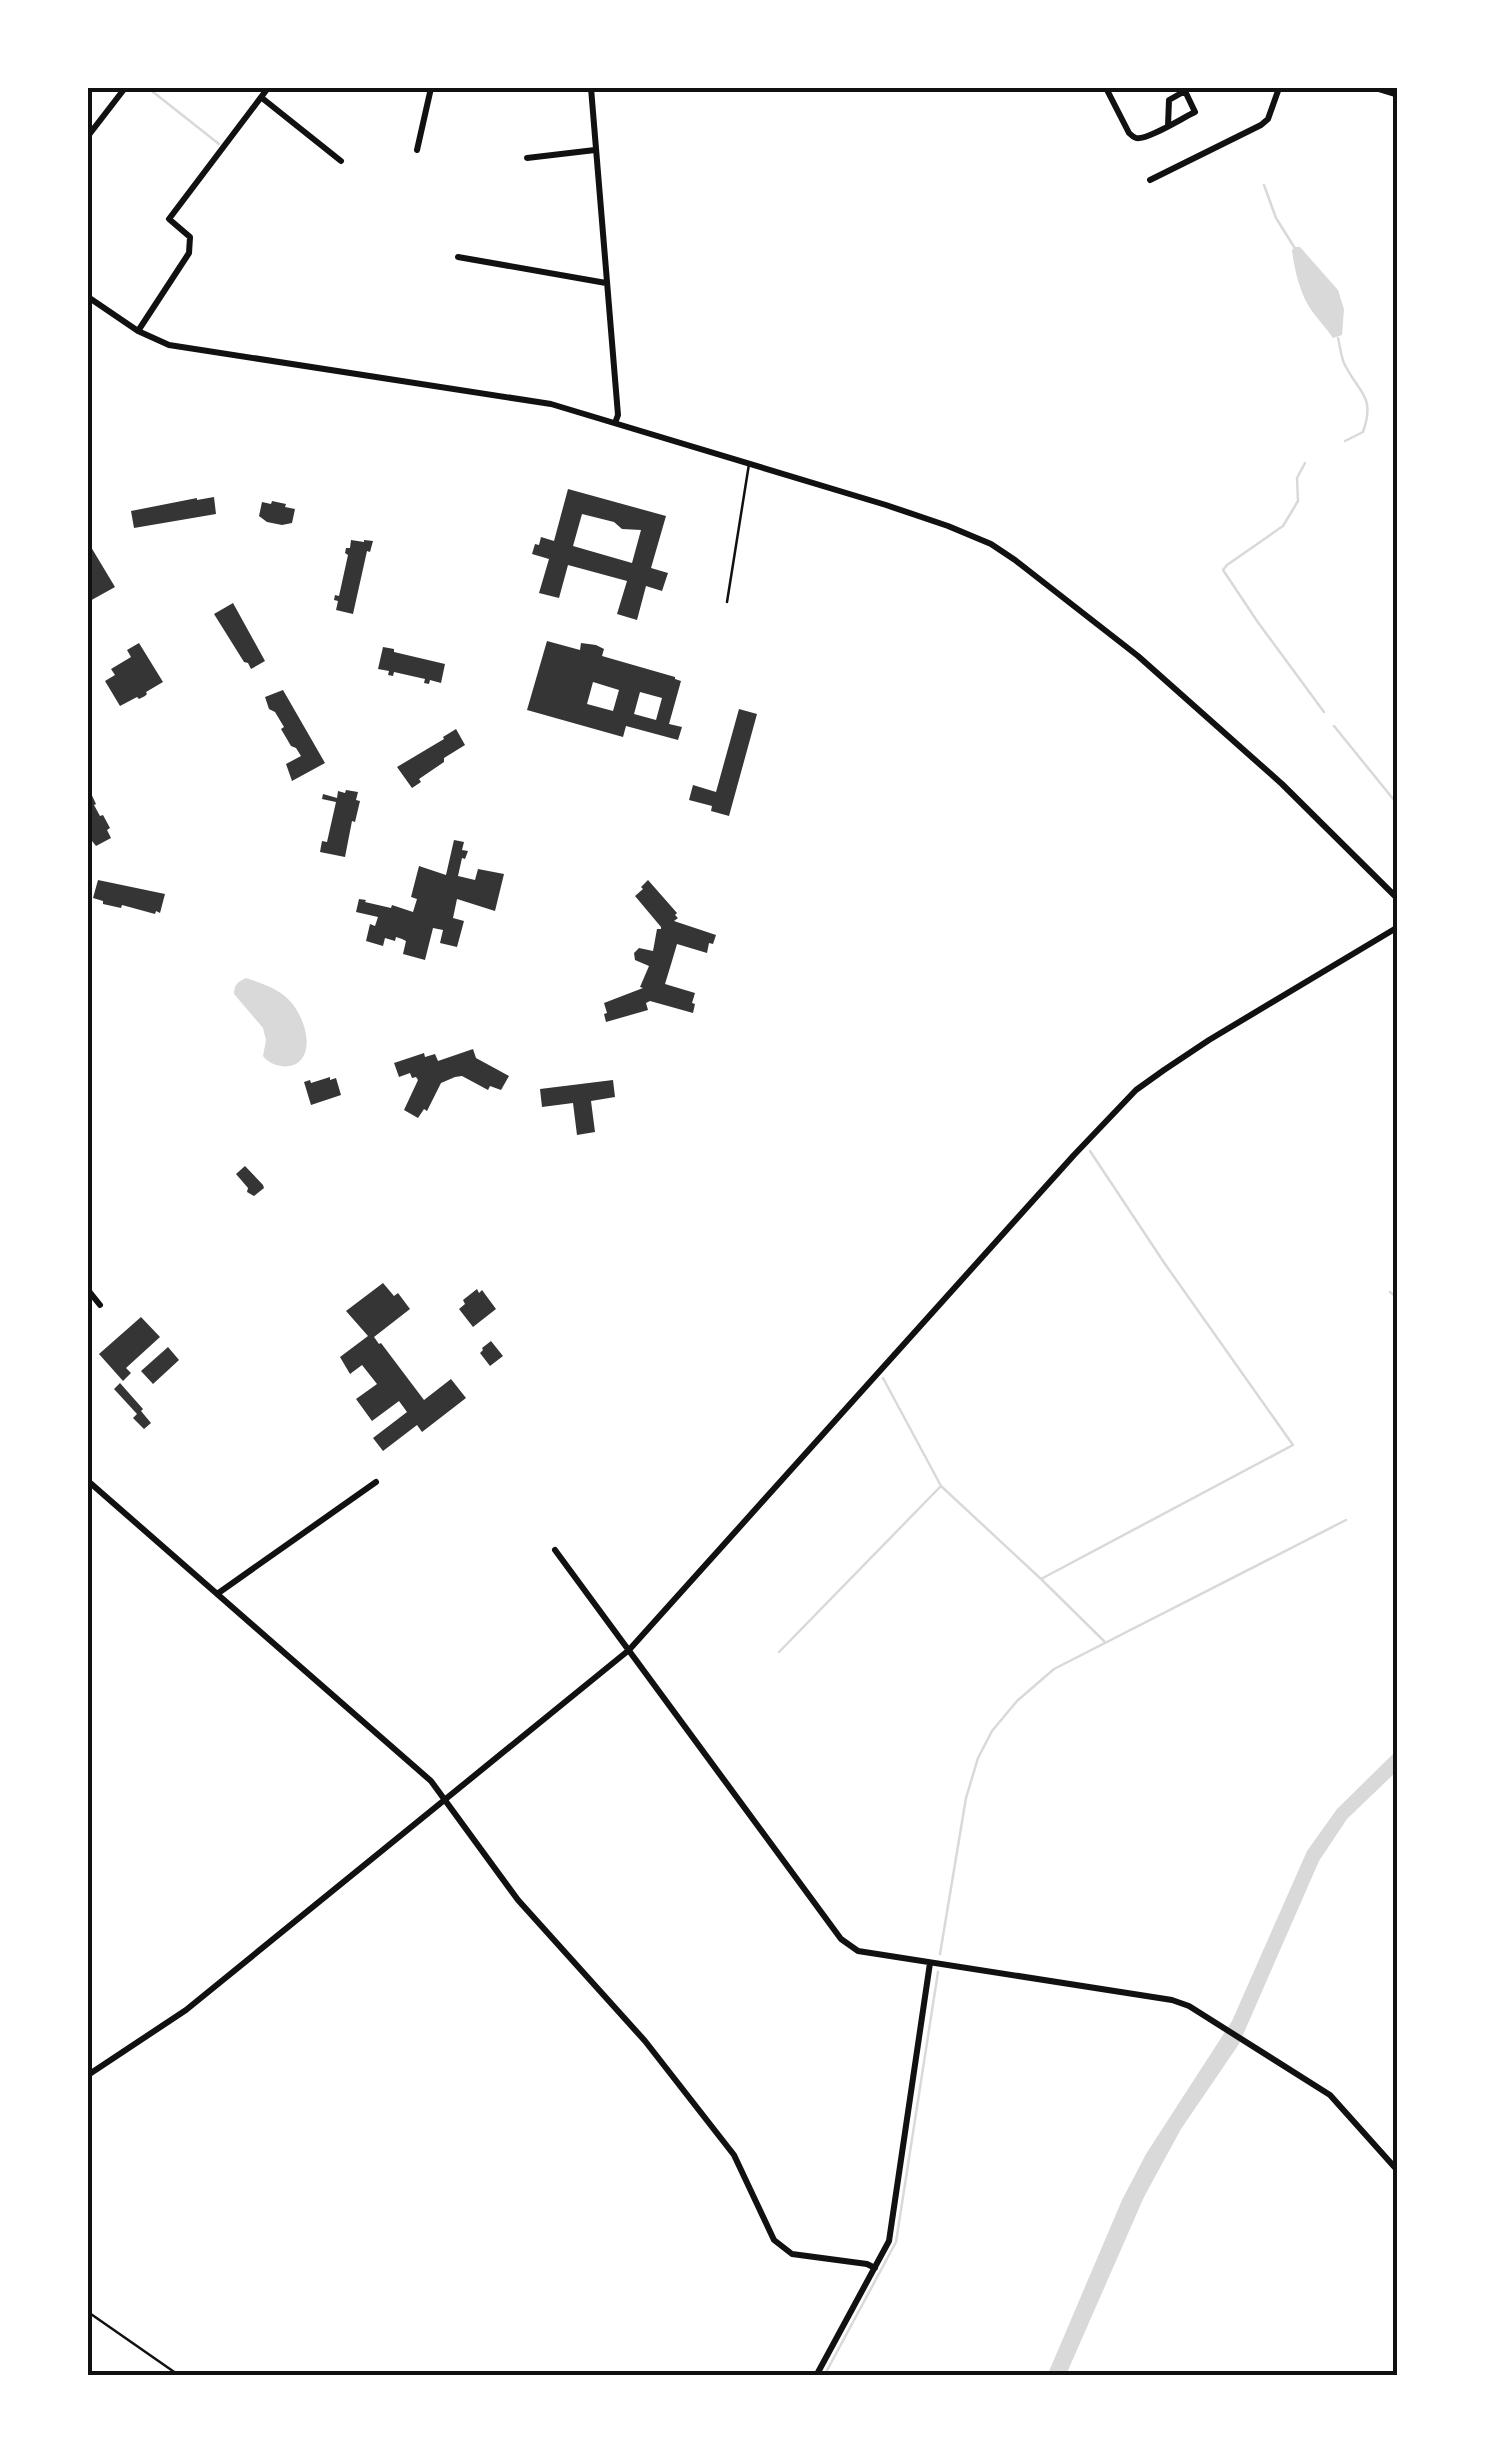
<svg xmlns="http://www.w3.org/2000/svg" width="1485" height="2463" viewBox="0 0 1485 2463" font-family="Helvetica,sans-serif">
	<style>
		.water { fill: #d9d9d9 }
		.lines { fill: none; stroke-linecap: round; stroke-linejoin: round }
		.stream { stroke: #d9d9d9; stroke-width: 2.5 }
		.building { fill: #353535; fill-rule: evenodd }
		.path { stroke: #111; stroke-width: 2.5 }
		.service { stroke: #111; stroke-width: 2.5 }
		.minor { stroke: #111; stroke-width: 6 }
		.neatline { fill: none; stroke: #111; stroke-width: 4 }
	</style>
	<rect width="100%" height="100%" fill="#fff"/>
	<path class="water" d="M1295 247H1300L1338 290 1344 309 1342 335 1333 338C1325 326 1315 317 1308 305 1299 289 1294 268 1292 250Z
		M246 978C261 983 277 988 288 999 301 1011 313 1041 303 1057 294 1072 271 1067 263 1056L266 1040 263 1028 234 994C234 984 238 982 246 978Z
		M1397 1750V1771L1347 1819 1319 1861 1239 2044 1181 2129 1144 2197 1066 2375 1047 2376 1122 2200 1146 2154 1232 2021 1307 1851 1337 1809Z"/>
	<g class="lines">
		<path class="stream" d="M148 88 219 144
			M1264 185 1276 218 1296 250
			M1338 338C1340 346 1341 356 1344 363 1358 393 1376 395 1363 432L1345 441
			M1305 463 1297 478 1298 501 1283 526 1227 565 1223 570 1257 621 1324 712
			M1334 726 1398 805
			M1390 1292 1398 1298
			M883 1378 941 1486 1041 1579 1293 1445 1165 1264 1090 1151
			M1042 1580 1104 1641
			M779 1652 940 1487
			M940 1954 966 1798 978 1758 992 1731 1017 1701 1054 1669 1346 1520
			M824 2376 896 2242 938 1972"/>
	</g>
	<path class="building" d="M568 489 666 516 651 568 668 573 662 591 646 586 637 620 617 614 627 581 568 565 559 598 539 593 549 559 532 554 535 544 539 545 541 537 554 541ZM582 514 614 522 622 529 641 530 632 563 573 546Z
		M214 497 216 514 134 528 131 511 197 498V500Z
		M272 501 286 504 285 507 295 509 292 523 282 525 267 522 259 516 262 502 271 504Z
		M351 540 364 542V540L373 541 370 552 367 551 353 614 336 610 338 601 334 600 335 595 339 596 348 555 345 553 346 548H350Z
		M91 547 115 587 88 602V549Z
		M233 603 265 661 251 669 248 663 244 662 214 614Z
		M547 641 580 650 581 643 596 645 604 649 602 656 675 677V679L681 681 669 724 682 727 678 740 626 726 623 737 527 710ZM593 682 619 690 613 711 587 704ZM640 692 662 698 656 720 634 714Z
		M139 643 163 682 146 692 147 694 145 696 139 699 137 697 120 706 105 681 115 675 111 669 131 657 127 650Z
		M383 647 394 649V652L445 664 441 683 430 680 429 684 424 683 425 679 394 672 393 676 388 675 389 671 378 669Z
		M283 690 325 763 292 781 286 764 301 756 296 748 291 746 281 729 284 727 275 712 269 709 265 697Z
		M739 709 757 714 729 816 711 811 712 806 689 800 693 785 716 792Z
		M456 729 465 745 444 758V762L419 779 421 782 412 788 397 767 444 739 443 737Z
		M88 787 96 804 94 805 100 816 103 815 110 828 107 830 111 838 96 846 88 836Z
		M346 790 358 792 356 800 360 801 355 822 352 821 345 857 320 852 322 841 327 842 336 802 322 799 323 794 337 798 338 791 345 793Z
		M454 840 464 842 462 850 468 851 465 859 462 858 458 876 475 880 478 869 504 874 495 911 457 899 453 918 464 921 457 947 440 943 443 930 433 928 425 960 403 954 406 941 402 939 396 937 395 941 385 938 383 946 366 941 370 924 375 926 378 917 356 912 359 899 366 900 365 902 391 908 392 905 413 912 417 899 411 897 419 866 446 875Z
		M98 880 165 894 160 913 156 911 155 914 122 905 121 908 103 904V901L93 898Z
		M648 880 677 913 675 915 678 918 674 921 716 935 713 944 709 943 707 953 677 944 672 961 665 984 695 993 692 1003 695 1004 693 1013 650 1001 646 1003 648 1010 606 1022 604 1014 607 1013 604 1003 643 988 640 987 649 966 635 960 634 953 639 948 653 951 657 929H661V927L635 896 643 889 641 887Z
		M473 1049 476 1058 509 1076 501 1090 490 1086 488 1090 462 1076 455 1077 441 1083 427 1111 424 1109 418 1118 404 1110 418 1080 416 1077 412 1078 410 1073 399 1077 394 1063 424 1053 425 1057 435 1054 438 1061Z
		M330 1077V1080L336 1078 341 1095 311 1105 304 1082 310 1080 311 1083Z
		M613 1080 615 1097 591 1101 595 1132 577 1135 573 1103 542 1107 540 1089Z
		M245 1166 263 1185 264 1188 254 1196 247 1192 248 1188 236 1174Z
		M383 1283 394 1296 398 1293 410 1309 374 1337 379 1344 381 1343 424 1400 451 1379 466 1398 422 1432 417 1425 383 1451 373 1438 407 1412 399 1401 372 1421 356 1399 377 1384 362 1365 350 1374 340 1357 368 1336 346 1311Z
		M477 1289 479 1293 482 1290 496 1309 473 1327 459 1309 465 1304 463 1300Z
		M141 1317 160 1337 126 1368 131 1373 123 1381 99 1354Z
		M491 1341 503 1356 490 1366 480 1353 483 1350 482 1348Z
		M168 1347 179 1360 153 1384 141 1371Z
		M120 1383 143 1409 141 1411 151 1423 144 1429 133 1418 137 1414 114 1389Z"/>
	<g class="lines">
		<path class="path" d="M88 2312 180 2376"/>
		<path class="service" d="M727 602 749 464"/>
		<path class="minor" d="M591 88 618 415 615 423
			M1106 88 1129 133C1131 135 1133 137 1136 138 1146 141 1184 117 1195 112L1185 91 1169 100 1168 126
			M1375 88 1398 95
			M262 98 341 161
			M88 136 125 88
			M417 150 431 88
			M527 158 595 150
			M1150 180 1261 125 1268 119 1279 88
			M458 257 606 283
			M88 297 138 331 169 345 551 404 886 505 948 526 991 544 1015 560 1138 656 1282 784 1398 899
			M138 331 189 253 190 237 169 219 268 88
			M88 1290 100 1305
			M88 1481 431 1781 518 1900 645 2041 734 2155 774 2240 792 2254 867 2264 875 2268
			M555 1550 841 1939 858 1951 1172 2000 1189 2006 1330 2095 1398 2171
			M217 1594 376 1482
			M88 2075 186 2010 629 1650 1074 1155 1136 1090 1164 1070 1209 1040 1398 927
			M816 2376 889 2241 930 1963"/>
	</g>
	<rect width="1485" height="2463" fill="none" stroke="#ffffff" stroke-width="180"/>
	<rect x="90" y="90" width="1305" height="2283" class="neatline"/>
</svg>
